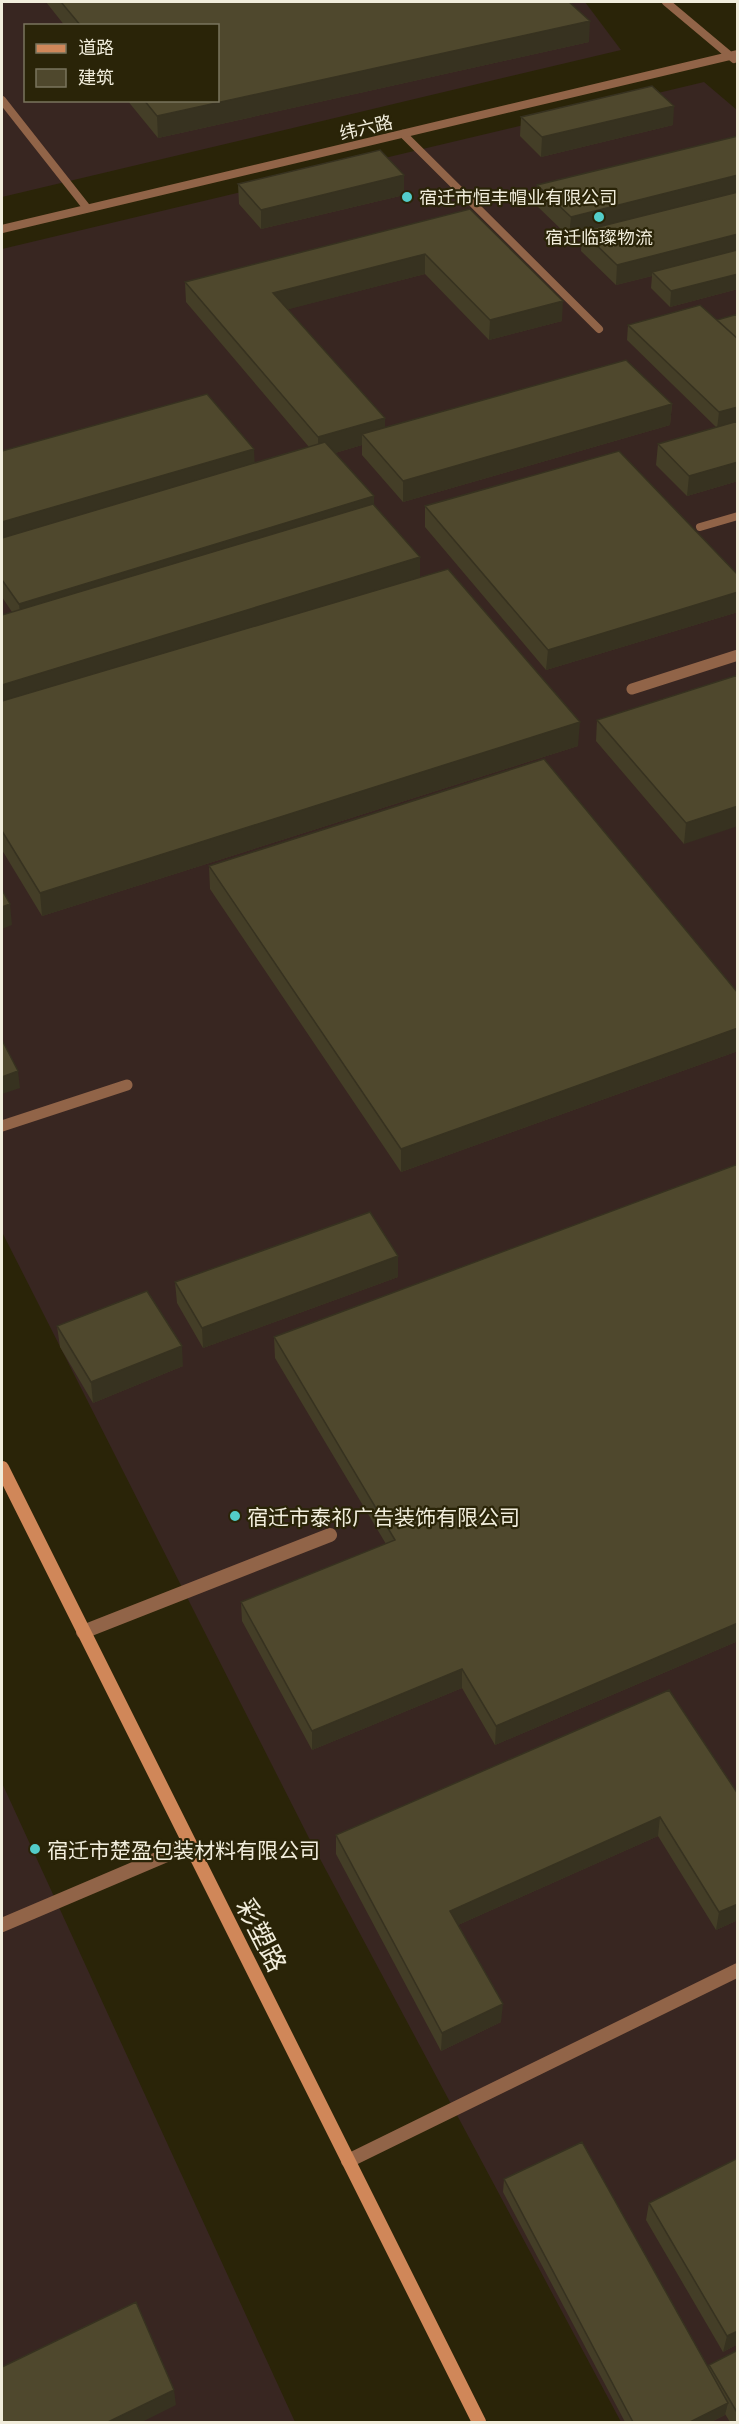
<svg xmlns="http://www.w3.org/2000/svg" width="739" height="2424" viewBox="0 0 739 2424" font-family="Lato,'Noto Sans SC',sans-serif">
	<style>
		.industrial { fill: #382621; fill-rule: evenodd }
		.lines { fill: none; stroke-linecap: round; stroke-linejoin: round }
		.lane-far2 { stroke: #916448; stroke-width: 8 }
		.lane-far1 { stroke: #916448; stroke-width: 11 }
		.lane { stroke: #916448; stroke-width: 14 }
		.street { stroke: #916448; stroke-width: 8 }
		.secondary { stroke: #d08759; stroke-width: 14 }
		.wall { fill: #443e27 }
		.shaded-wall { fill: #373220 }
		.building { fill: #4f482d; stroke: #373220; stroke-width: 1.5 }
		.poi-dot { fill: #53cdc9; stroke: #2a2408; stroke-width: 2 }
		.labels { text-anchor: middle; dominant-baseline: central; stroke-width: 4.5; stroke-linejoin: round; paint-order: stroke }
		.far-street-label { font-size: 18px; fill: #f1eddc; stroke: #2a2408 }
		.far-poi-label { font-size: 18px; fill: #f1eddc; stroke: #2a2408; text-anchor: start }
		.poi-label { font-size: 21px; fill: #f1eddc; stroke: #2a2408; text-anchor: start }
		.near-street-label { font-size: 26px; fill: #f1eddc; stroke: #2a2408 }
	</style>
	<rect width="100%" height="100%" fill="#2a2408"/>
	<path class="industrial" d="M2 2H585L621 50 2 197ZM26 26H218V100H26Z
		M704 82 737 110V2422H621L311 1842 2 1232V249Z
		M2 1783 267 2361 295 2422H2Z"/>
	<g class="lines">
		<path class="lane-far2" d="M2 100 87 208
			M403 134 599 329
			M700 527 738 516"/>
		<path class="lane-far1" d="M632 689 738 655
			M2 1126 127 1085"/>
		<path class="lane" d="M83 1632 330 1535
			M2 1925 190 1845
			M348 2161 738 1970"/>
		<path class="street" d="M666 2 734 59
			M2 229 738 54"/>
		<path class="secondary" d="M2 1468 479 2422"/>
	</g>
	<path class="wall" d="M46 2H569L589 42 158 138 127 100H218V26H65Z
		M521 117 673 125 541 157 520 136Z
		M738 136V289L670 307 651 288 652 276 616 285 581 251 582 234 569 237 536 205 537 185Z
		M238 184 404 195 261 229 239 204Z
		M470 209 562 321 489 340 425 274 288 309 385 428 672 404 670 425 403 502 362 455V445L335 453 374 505 420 578 578 746 42 916 2 850V615L12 612 2 597V451L255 463 309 447 186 302 185 282Z
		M738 314V481L687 496 656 465 658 444 716 427 627 340 628 325 717 320Z
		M425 506 738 575V612L546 670 425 527Z
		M738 675 684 844 596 741 597 720Z
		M209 866 738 993V1051L401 1172 210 889Z
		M738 1164V1641L495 1745 462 1688 312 1750 242 1621 241 1602 386 1544 275 1358 274 1337Z
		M398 1256V1277L203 1348 177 1303 175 1282Z
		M57 1326 183 1366 93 1403 60 1347Z
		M669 1690 738 1920 716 1930 658 1836 458 1925 501 2022 441 2051 336 1854V1835Z
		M738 2158V2344L723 2352 646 2220 649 2203Z
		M504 2179 708 2368 709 2365 738 2350V2422H730L725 2414V2415L711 2422H625L503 2192Z"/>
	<path class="shaded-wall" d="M590 21 589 42 158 138 157 116Z
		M674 106 673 125 541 157 542 137Z
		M404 175V195L261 229V210Z
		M738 175V195L582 231V234L569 237 571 217Z
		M738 234V253L652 272V276L616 285 617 265Z
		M425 254V274L274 313 273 293Z
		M738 274V289L670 307 671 291Z
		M563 301 562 321 489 340 490 320Z
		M672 404 670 425 403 502V481Z
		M738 407V423L717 429 719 412Z
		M385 418V439L362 434V445L318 458V437Z
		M254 449 255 469 2 543V522Z
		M738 462V481L687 496 689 476Z
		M374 496V517L21 624 19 604Z
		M420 557V578L2 707V685Z
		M738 592V612L546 670 548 650Z
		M580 722 578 746 42 916 40 893Z
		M738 806V826L684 844 686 823Z
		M10 904 12 925 2 929V907Z
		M738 1028V1051L401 1172V1149Z
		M18 1071 20 1088 2 1094V1077Z
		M398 1256V1277L203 1348 202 1328Z
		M182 1346 183 1366 93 1403 91 1382Z
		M738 1623V1641L495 1745 496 1726Z
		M462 1669V1688L312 1750V1731Z
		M660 1817 658 1836 449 1929 450 1911Z
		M738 1904V1920L716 1930 719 1912Z
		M503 2004 501 2022 441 2051 442 2033Z
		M738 2331V2344L723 2352 727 2336Z
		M174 2390 176 2405 142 2422H108Z
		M728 2403 725 2415 711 2422H690Z"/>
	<path class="building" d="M61 2H569L590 21 157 116 144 100H218V26H81Z
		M652 86 674 106 542 137 521 117Z
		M738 136V175L571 217 537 185Z
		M380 150 404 175 261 210 238 184Z
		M738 192V234L617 265 582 231Z
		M470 209 563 301 490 320 425 254 273 293 385 418 318 437 185 282Z
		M737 250 738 274 671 291 652 272Z
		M700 305 738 339V407L719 412 628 325Z
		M738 314V339L717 320Z
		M626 360 672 404 403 481 362 434Z
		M207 394 254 449 2 522V451Z
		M738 421V462L689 476 658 444Z
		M325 442 374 496 19 604 2 580V538Z
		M619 451 738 575V592L548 650 425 506Z
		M373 504 420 557 2 685V615Z
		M448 569 580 722 40 893 2 831V701Z
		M738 675V806L686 823 597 720Z
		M544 759 738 993V1028L401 1149 209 866Z
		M2 890 10 904 2 907Z
		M2 1040 18 1071 2 1077Z
		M738 1164V1623L496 1726 462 1669 312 1731 241 1602 395 1540 274 1337Z
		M370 1212 398 1256 202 1328 175 1282Z
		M147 1291 182 1346 91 1382 57 1326Z
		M669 1690 738 1794V1904L719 1912 660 1817 450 1911 503 2004 442 2033 336 1835Z
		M582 2142 728 2403 690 2422H633L504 2179Z
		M738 2158V2331L727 2336 649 2203Z
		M136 2302 174 2390 108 2422H2V2367Z
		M738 2350V2414L709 2365Z"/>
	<g class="poi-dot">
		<circle cx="407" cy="197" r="6"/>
		<circle cx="599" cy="217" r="6"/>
		<circle cx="235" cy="1516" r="6"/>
		<circle cx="35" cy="1849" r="6"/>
	</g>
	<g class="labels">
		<g class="far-street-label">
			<text transform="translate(366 127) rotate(-13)">纬六路</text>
		</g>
		<g class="far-poi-label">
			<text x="419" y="197">宿迁市恒丰帽业有限公司</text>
			<text x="599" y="237" text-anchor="middle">宿迁临璨物流</text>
		</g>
		<g class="poi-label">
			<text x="247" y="1516">宿迁市泰祁广告装饰有限公司</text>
			<text x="47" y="1849">宿迁市楚盈包装材料有限公司</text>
		</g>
		<g class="near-street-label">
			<text transform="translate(262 1935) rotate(63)">彩塑路</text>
		</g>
	</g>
	<rect width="739" height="2424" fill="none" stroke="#f1eddc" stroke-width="6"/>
	<rect x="24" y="24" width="195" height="78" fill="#2a2408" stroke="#7a745d" stroke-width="1.5"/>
	<rect x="36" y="44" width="30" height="9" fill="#d08759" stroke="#7a745d" stroke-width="1.5"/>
	<text x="78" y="54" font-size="18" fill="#f1eddc">道路</text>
	<rect x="36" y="69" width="30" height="18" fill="#4f482d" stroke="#7a745d" stroke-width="1.5"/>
	<text x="78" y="84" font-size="18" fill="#f1eddc">建筑</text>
</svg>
